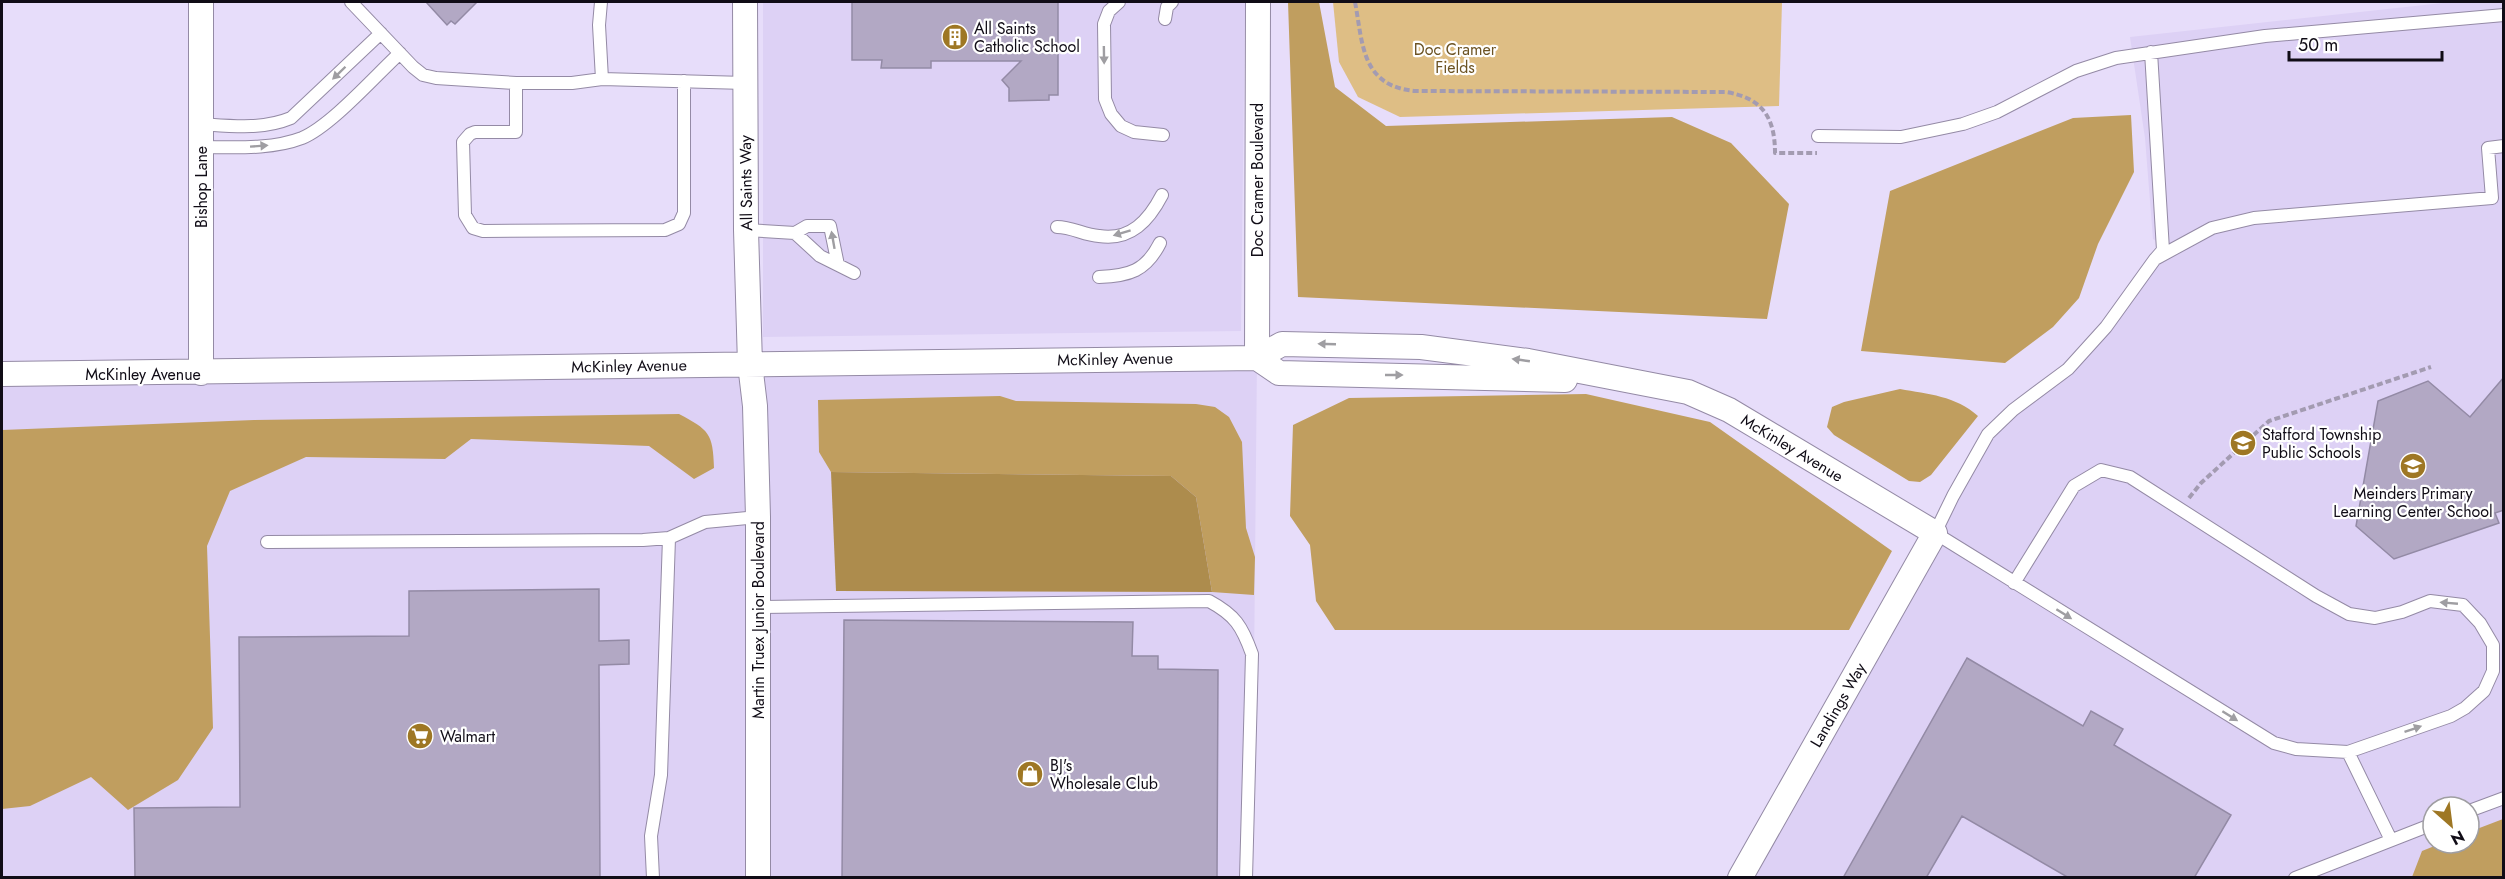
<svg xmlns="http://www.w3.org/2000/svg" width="2505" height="879" viewBox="0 0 2505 879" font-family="Jost,sans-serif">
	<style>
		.built { fill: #ddd1f5; fill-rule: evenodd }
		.green { fill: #debe85 }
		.forest { fill: #c09e5f }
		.water { fill: #ad8c4d }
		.building { fill: #b2a8c4; stroke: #938aa5; stroke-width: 1.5 }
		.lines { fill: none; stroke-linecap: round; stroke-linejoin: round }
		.lane-casing { stroke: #948aa5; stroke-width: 14 }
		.street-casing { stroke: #948aa5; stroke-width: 26 }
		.path { stroke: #a39bb1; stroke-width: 4; stroke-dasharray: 6 3; stroke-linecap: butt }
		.lane { stroke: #fff; stroke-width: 12 }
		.street { stroke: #fff; stroke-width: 24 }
		.oneway { fill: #9f9ea2 }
		.labels { text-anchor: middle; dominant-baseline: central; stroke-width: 4.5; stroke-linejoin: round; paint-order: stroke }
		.poi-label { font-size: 16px; fill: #100c16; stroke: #fff; text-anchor: start }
		.park-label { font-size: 16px; fill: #6c5323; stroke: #fff }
		.street-label { font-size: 16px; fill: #100c16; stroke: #fff }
	</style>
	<rect width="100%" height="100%" fill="#e7ddfa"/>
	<path class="built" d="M763 2H1245L1241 331 763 337Z
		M2452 2H2503V877L1740 878 1988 434 2092 342 2165 246 2153 239 2145 138 2130 37ZM2433 807H2469V843H2433Z
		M1257 358 1252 877H2V373Z"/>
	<path class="green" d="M1333 2H1782L1779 106 1400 117 1358 97 1339 62Z"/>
	<path class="forest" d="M1288 2H1319L1335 87 1386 126 1672 117 1731 143 1789 204 1767 319 1298 297Z
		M2131 115 2134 172 2098 244 2079 298 2053 327 2005 363 1861 351 1890 191 2073 118Z
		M1900 389C1928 394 1956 396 1978 416L1931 475 1920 482 1909 481 1834 435 1827 427 1832 407 1844 402Z
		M1586 394 1710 422 1892 551 1849 630H1335L1316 601 1310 545 1290 516 1293 425 1349 398Z
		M1000 396 1016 401 1196 404 1215 407 1229 417 1242 442 1246 528 1255 557 1254 595 1212 592 1196 497 1171 476 831 472 819 452 818 400Z
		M679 414C709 430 713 433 714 468L694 479 649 446 471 439 445 459 306 457 230 491 207 546 213 728 178 780 128 810 91 777 30 806 2 809V430L254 420Z
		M2503 819V877H2412L2422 851 2442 843H2469V832Z"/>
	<path class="water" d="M831 472 1171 476 1196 497 1212 592 836 591Z"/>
	<path class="building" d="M426 2H477L455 24 451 21 447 25Z
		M852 2H1058V95H1049V100L1009 101V88L1002 80 1021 61H931V68H881L882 60H852Z
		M2504 377V510L2495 513 2499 523 2394 559 2356 526 2378 401 2428 381 2470 417Z
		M599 589V641L629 640V664L599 665 600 878H135L134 808 240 807 239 637 409 636V591Z
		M844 620 1133 622 1132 656H1158V669L1218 670 1217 878H842Z
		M1967 658 2083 726 2091 711 2123 729 2114 745 2231 815 2194 878H2069L1962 816 1926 878H1843Z"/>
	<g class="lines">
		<defs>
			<path id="lane" d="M351 2 413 67 423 75 436 78 516 83H572L602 79 745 83
				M601 2 599 25 602 79
				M1119 2 1109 11 1104 24 1105 99 1111 114 1121 126 1134 132 1163 135
				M1165 19 1167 7 1172 2
				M2151 52 2163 250 2156 258
				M516 83V132H475L470 134 463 142 465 215 473 228 483 231 665 230 679 224 684 213V81
				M200 124C231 126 262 130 291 118L381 33
				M1818 136 1901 137 1963 124 1997 112 2076 71 2116 58 2265 36 2504 15
				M200 147C233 147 271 150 302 138 331 126 375 76 400 53
				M1057 227C1072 227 1084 235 1099 236 1131 241 1149 220 1162 195
				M746 230 795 233 807 226H830L838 265 820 256 795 233
				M838 265 854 273
				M1099 277C1129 276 1146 271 1160 243
				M267 542 643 540 669 538 705 522 758 517
				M2014 583 2074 486 2101 470 2130 477 2316 596 2349 614 2375 618 2402 612 2430 601 2463 605 2480 623 2493 645V671L2484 691 2465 708 2451 716 2348 752 2296 749 2274 743 1935 533 1953 496 1988 434 2013 410 2068 369 2106 327 2155 259 2212 228 2254 218 2492 198 2488 148 2504 146
				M758 607 1209 601C1235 615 1242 626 1252 654L1246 878
				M2348 752 2391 840
				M2469 811 2504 798
				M653 878 651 836 661 775 669 538
				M2295 878 2433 824"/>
			<path id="street" d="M745 2 746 230 750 364 755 406 758 517V878
				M1257 358 1279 373 1565 380
				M1257 358 1258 2
				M201 373V2
				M2 374 1257 358 1282 344 1421 347 1528 361 1688 392 1729 410 1935 533 1740 878"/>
		</defs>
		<use href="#lane" class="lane-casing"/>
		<use href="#street" class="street-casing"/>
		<path class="path" d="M1355 2C1363 44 1361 86 1415 91L1726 92C1762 98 1775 117 1775 153H1817
			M2189 498 2201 483 2269 421 2431 367"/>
		<use href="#lane" class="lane"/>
		<use href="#street" class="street"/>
	</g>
	<defs><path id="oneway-solid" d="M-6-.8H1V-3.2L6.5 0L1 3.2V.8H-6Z" transform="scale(1.5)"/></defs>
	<g class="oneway">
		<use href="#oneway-solid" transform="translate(1104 55) rotate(89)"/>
		<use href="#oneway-solid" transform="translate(339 73) rotate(136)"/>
		<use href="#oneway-solid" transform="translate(259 146) rotate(-4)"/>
		<use href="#oneway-solid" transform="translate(1122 233) rotate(163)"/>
		<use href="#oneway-solid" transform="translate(833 240) rotate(-100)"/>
		<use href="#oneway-solid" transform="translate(1327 344) rotate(-178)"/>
		<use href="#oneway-solid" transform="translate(1521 360) rotate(-172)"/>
		<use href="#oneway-solid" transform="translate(1394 375)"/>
		<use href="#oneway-solid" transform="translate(2449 603) rotate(-175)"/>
		<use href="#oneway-solid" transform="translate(2064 614) rotate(32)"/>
		<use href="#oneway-solid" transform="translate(2230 716) rotate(32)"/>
		<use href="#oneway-solid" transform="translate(2413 729) rotate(-19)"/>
	</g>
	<defs>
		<symbol id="building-disc" viewBox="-11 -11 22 22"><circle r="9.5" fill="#9e7724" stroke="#fff"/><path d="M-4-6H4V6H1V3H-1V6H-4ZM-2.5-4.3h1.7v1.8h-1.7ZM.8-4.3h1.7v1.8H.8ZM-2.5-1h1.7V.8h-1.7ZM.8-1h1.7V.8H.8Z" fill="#fff"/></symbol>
		<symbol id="school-disc" viewBox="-11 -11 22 22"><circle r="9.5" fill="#9e7724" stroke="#fff"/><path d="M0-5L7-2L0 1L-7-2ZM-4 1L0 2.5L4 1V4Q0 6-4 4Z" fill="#fff"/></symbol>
		<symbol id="supermarket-disc" viewBox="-11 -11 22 22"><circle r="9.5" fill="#9e7724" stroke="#fff"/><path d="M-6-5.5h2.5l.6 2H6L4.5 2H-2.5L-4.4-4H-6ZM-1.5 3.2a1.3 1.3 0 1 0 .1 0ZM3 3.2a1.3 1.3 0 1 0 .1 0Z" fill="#fff"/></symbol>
		<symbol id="shop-disc" viewBox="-11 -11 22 22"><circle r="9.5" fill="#9e7724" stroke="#fff"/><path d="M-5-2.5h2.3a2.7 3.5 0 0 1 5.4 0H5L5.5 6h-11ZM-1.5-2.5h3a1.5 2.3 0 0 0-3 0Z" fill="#fff"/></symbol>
	</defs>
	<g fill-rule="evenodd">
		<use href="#building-disc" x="940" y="22" width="30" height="30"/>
		<use href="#school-disc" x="2228" y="428" width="30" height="30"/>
		<use href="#school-disc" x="2398" y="451" width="30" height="30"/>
		<use href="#supermarket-disc" x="405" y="721" width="30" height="30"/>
		<use href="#shop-disc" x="1015" y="759" width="30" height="30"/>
	</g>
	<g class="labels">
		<g class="poi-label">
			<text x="974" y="28">All Saints<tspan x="974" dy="18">Catholic School</tspan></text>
			<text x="2262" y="434">Stafford Township<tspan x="2262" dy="18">Public Schools</tspan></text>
			<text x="2413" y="493" text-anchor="middle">Meinders Primary<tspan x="2413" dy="18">Learning Center School</tspan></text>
			<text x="440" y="736">Walmart</text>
			<text x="1050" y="765">BJ's<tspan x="1050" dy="18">Wholesale Club</tspan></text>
		</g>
		<g class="park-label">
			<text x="1455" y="49">Doc Cramer<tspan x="1455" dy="18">Fields</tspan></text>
		</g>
		<g class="street-label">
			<text transform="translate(1257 180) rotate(-90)">Doc Cramer Boulevard</text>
			<text transform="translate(746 183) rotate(-91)">All Saints Way</text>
			<text transform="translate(201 187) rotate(-90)">Bishop Lane</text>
			<text transform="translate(1115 359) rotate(-1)">McKinley Avenue</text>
			<text transform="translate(629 366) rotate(-1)">McKinley Avenue</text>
			<text x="143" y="374">McKinley Avenue</text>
			<text transform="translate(1792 448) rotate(31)">McKinley Avenue</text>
			<text transform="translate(758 620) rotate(-90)">Martin Truex Junior Boulevard</text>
			<text transform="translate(1838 705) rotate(-60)">Landings Way</text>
		</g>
	</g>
	<rect width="2505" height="879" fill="none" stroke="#100c16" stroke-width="6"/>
	<g transform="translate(2451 825) rotate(152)"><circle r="28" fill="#ffffff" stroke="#9f9ea2" stroke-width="1.5"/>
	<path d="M0-4.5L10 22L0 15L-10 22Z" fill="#9e7724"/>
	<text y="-9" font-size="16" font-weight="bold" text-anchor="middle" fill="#100c16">N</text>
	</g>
	<path d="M2289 51v9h153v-9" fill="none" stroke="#100c16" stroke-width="3"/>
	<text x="2298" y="51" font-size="18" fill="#100c16" stroke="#ffffff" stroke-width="4.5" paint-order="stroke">50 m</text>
</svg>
